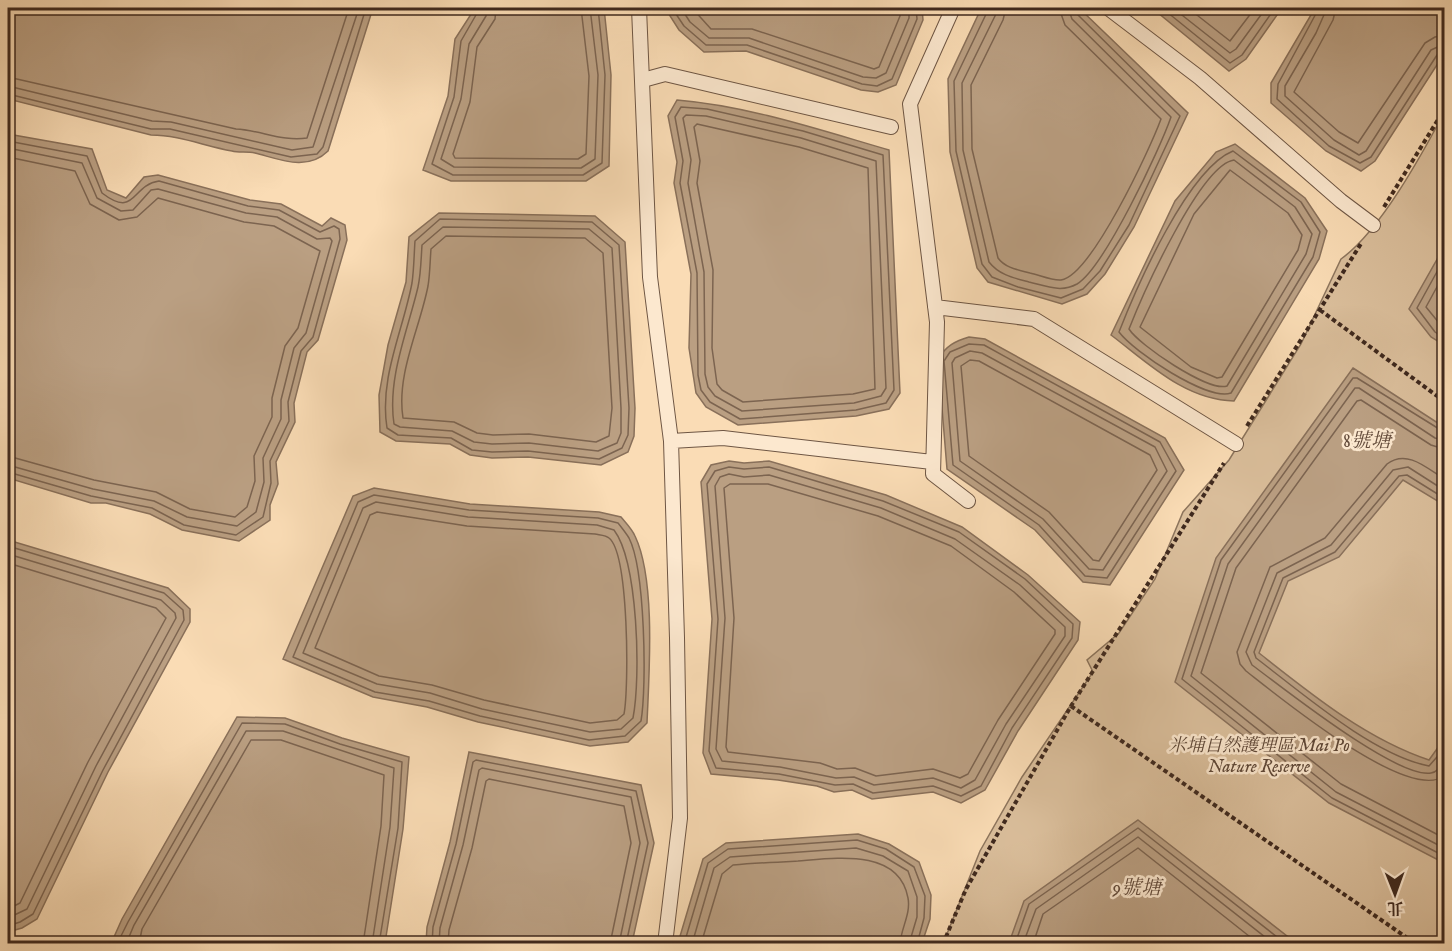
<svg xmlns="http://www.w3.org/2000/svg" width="1452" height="951" viewBox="0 0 1452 951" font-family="'IM FELL English','Noto Serif TC',serif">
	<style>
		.green { fill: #dabe9b; stroke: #8c745c; stroke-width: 1.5 }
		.water { fill: #ba9f82; stroke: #89705a; stroke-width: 1.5 }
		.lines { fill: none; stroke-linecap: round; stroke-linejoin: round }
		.shore { stroke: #7c6450; stroke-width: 1.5 }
		.lane-casing { stroke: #6e5644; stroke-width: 16 }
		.path { stroke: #3f291e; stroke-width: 4; stroke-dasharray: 4.5 3; stroke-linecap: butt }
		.lane { stroke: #fce8cf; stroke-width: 14 }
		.labels { text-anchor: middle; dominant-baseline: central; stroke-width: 5; stroke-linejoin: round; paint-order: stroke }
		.park-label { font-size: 18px; font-style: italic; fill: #5e4737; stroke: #fce8cf }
		.water-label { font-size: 20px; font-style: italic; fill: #644c3c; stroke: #fce8cf }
	</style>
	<rect width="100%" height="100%" fill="#fadcb5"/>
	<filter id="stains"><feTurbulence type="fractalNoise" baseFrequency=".00333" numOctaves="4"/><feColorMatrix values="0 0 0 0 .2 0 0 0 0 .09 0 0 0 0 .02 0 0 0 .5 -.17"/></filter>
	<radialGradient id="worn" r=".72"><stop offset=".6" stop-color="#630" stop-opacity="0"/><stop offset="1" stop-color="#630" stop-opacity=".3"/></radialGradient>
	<path class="green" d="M1444 113V943L943 944 980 851 1022 777 1093 672 1087 660 1119 633 1155 579 1183 512 1229 460 1301 344 1341 259C1380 231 1421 156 1444 113Z"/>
	<path class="water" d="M8 8H373L328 151C307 172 279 159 255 153 247 151 239 153 232 151 204 146 179 135 151 135L8 99Z
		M475 8H604L611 75 609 166 586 181H451L423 170 448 96 455 39Z
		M665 8H922L923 20 896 85 878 92 861 90 746 51 704 52 679 30Z
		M986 8H1079L1188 113 1134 227 1105 274 1087 294 1062 304 988 282 977 268 950 152 948 79 979 13Z
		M1152 8H1282L1246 59 1229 71Z
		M1315 8H1444V54L1375 161 1361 171 1326 151 1271 103V83Z
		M677 100C749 106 820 130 889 150L900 393 889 409 856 416 738 425 706 407 696 393 689 348 691 274 674 183 677 162 668 116Z
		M8 134 92 149 107 190 126 198 144 177 158 175 250 200 281 204 322 226 331 218 345 225 347 240 318 340 307 352 294 403 295 422 276 462 278 484 270 505V520L239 541 182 530 150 514 106 503H91L8 478Z
		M1235 144 1305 198 1327 231 1319 259 1234 401C1185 400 1148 363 1111 335L1175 201 1216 152Z
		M439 213 595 216 625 242 635 408 634 436 628 452 601 465 528 457 492 458 470 455 450 444 396 441 380 432 379 395 388 345 406 282 409 237Z
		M1444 247V345L1431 337 1409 309Z
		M969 337 985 339 1165 438 1184 470 1110 585 1083 582 1035 530 947 469 938 359C946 346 955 341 969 337Z
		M1353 368 1444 427V505L1403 480 1339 557 1288 581 1259 653C1311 694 1366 739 1429 760L1444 739V863L1329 803 1175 682 1216 558Z
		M729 461 744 463 769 461 886 495 962 527 1028 575 1080 622 1078 640 1018 731 985 790 961 803 933 792 872 799 852 790 834 792 817 786 778 780 711 774 703 753 712 619 701 482 711 465Z
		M374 488 470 504 599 512 621 517C626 523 632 529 635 536 656 580 649 674 647 723L628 742 590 746 478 722 427 707 373 697 283 659 353 496Z
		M8 540 168 588 190 609V622L108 772 37 919 22 928 8 932Z
		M237 717 285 718 342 738 409 757 403 829 385 943H117L114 937 122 919Z
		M469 752 641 785 654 843 632 943H426L427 927 450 842Z
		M1138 820 1296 943H1009L1024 901Z
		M858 834 889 844 919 862 931 895 930 919 922 943H678L703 859 726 843Z"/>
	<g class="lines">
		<path class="shore" d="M480 8 461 41 454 97 432 164 453 175H583L602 163 605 75 598 8
			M487 8 486 16 469 44 461 99 441 159 454 167 581 168 595 159 598 75 590 8
			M496 8 495 19 477 47 470 102 453 154 455 158 578 159 586 154 589 76 581 8
			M672 8 684 26 706 45H747L862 84 877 86 892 79 917 19 916 8
			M681 8 690 22 709 38H749L863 77 876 78 886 73 909 18V8
			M692 8 711 29H752L874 69 879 67 900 16V8
			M989 8 954 81 956 151 982 264 992 277 1018 287 1061 298 1083 289 1100 271 1129 225 1180 116 1077 14 1075 8
			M997 8 995 16 962 83 963 150 989 262C999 275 1014 278 1029 282 1046 286 1061 293 1077 284 1104 268 1160 149 1171 117L1072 19 1068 8
			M1006 8 1003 20 971 85 972 149 998 258C1005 268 1019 270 1030 273 1039 275 1053 281 1061 280 1091 276 1150 149 1161 119L1065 25 1059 8
			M1162 8 1230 63 1242 55 1275 8
			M1173 8 1230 53 1236 49 1266 8
			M1188 8 1230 41 1255 8
			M1319 8 1278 84 1277 99 1329 146 1360 163 1371 157 1437 55 1444 52
			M1327 8 1316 33 1285 86V96L1334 140 1359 155 1366 151 1431 50 1444 44
			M1336 8 1333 20 1294 92 1339 132 1358 143 1425 43 1435 37 1444 35
			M8 77 236 129C260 130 283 142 307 138L349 8
			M8 86 152 121 171 122 292 150 313 147 359 8
			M8 94 151 129H170L291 157 317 154 323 147 366 8
			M681 107 707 109 803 131 883 155 894 390 886 403 856 410 740 419 710 402 701 390 698 375 697 273 680 183 683 161 675 117Z
			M686 115 706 116 801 138 876 161 886 388 881 396 854 403 742 411 715 396 708 387 705 374 704 272 688 183 691 160 683 118Z
			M697 124 799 147 868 168 875 389 853 394 743 402 722 390 717 384 712 348 713 270 697 183 700 161 694 127Z
			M8 141 87 156 102 193C136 219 131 185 159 181L248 206 279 210 320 232 334 226 339 229 340 239 313 337 301 351 288 402 289 421 270 461 271 483 263 517 236 535 184 525 152 508 91 496 8 472
			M8 148 82 163 97 198 121 211 133 210 151 190 158 189 246 213 277 217 317 239 330 238 332 241 306 333 294 348 281 400V419L263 458 264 482 256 512 237 526 187 517 154 501 93 489 8 465
			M1233 151 1301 202 1320 232 1313 257 1231 393C1207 401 1134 352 1119 332 1137 286 1188 169 1233 151Z
			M8 157 75 171 90 204 119 220 137 217 158 198 244 222 274 226 320 251 298 328 285 346 272 398V417L254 456 255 481 247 507 235 517 190 509 156 492 94 480 8 456
			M1234 160 1295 207 1312 234 1306 254 1227 386C1208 392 1139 345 1129 329 1142 296 1200 165 1234 160Z
			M1230 170 1288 213 1302 235 1298 250 1222 377 1217 378 1191 367 1140 327 1194 214Z
			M440 219 592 222 619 245 629 408 628 435 622 448 599 459 528 451 492 452 472 450 451 438 398 435 387 428C379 378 403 331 412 283 414 269 414 255 415 241Z
			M443 227 589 229 612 248 621 408V433L617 443 598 451 529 443 492 444 474 442 452 431 400 427 394 424C387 378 408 330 418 287 421 273 421 259 422 245Z
			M446 236 585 238 603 253 612 408 609 436 596 442 529 434 493 435 477 433 454 422 403 418C396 374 420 328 428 286 430 274 430 261 431 249Z
			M1444 259 1417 308 1435 332 1444 338
			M1444 274 1426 307 1444 329
			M969 344 984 345 1160 442 1176 471 1107 578 1085 576 1039 525 953 465 944 361 950 352Z
			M970 351 982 353 1155 447 1167 471 1103 570 1089 569 1043 519 960 461 952 363 955 358Z
			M970 360 979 361 1150 455 1157 470 1099 561 1093 560 1049 512 969 456 961 366Z
			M1444 432 1357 378H1353L1221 560 1182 679 1332 798 1444 856
			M1444 440 1435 438 1359 388H1355L1228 564 1191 676 1336 792 1444 848
			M1444 449 1431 445 1361 400 1357 401 1236 568 1201 673 1341 784 1444 838
			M729 467 744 469 769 467 883 501 959 532 1025 579 1073 624 1072 638 1012 728 981 786 961 796 933 786 873 793 853 784 835 785 779 774 716 768 709 751 718 619 707 484 715 471Z
			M729 474 744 477 769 475 881 508 955 539 1020 585 1065 627V636L1006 724 975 780 961 788 933 778 874 785 854 777 836 778 780 767 722 761 716 749 725 618 715 486 720 477Z
			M1444 479C1427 468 1407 449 1387 464L1325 538 1270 567 1237 652 1240 664 1246 671C1278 696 1408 803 1444 776
			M730 484H768L878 516 951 546 1014 592 1055 630V634L998 720 968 774 960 778 933 769 876 776 855 768 837 769 820 763 728 752 726 747 734 618 724 488Z
			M1444 490 1408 467 1393 470 1331 545 1277 573 1246 652 1252 665C1282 687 1397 779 1431 773 1437 772 1441 767 1444 762
			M374 495 469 510 598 518 618 523C622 528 626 533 629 538 645 569 647 686 641 721L625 736 589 740 480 716 429 701 375 692 293 657 358 502Z
			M1444 498 1407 475 1399 476 1335 552 1283 578 1254 652 1256 658C1302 693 1373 755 1429 766L1444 749
			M376 502 468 517 597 525 614 530C638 562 641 677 633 718L621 729 590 732 482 709 430 693 377 684 303 653 363 508Z
			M377 512 467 526 595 534C599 535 606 535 609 538 629 554 629 688 624 714L617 720 590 723 484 700 432 685 379 676 315 648 370 515Z
			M8 546 164 593 183 610 184 620 103 770 33 914 20 922 8 926
			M8 554 161 600 175 613 176 618 96 766 27 909 8 918
			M8 563 156 608 166 618 88 762 20 903 8 909
			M122 944 121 936 128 922 242 723 285 724 340 744 402 762 398 828 379 944
			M130 944 129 937 134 925 246 731H283L394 768 390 827 372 944
			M139 944 142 929 251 740H281L384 775 381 826 363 944
			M432 944 433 927 456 844 473 762 476 760 636 791 648 843 626 944
			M439 944 440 928 463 845 479 770 482 768 631 797 640 843 619 944
			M448 944 449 930 472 848 486 781 489 779 624 806 631 843 610 944
			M684 944 708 863 728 849 857 840 886 849 914 867 925 896 924 918 917 944
			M692 944 714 868 730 857 856 848 883 856 908 871 917 897V917L909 944
			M701 944 722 874 733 865C755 863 777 862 798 861 835 858 899 848 908 898 911 914 901 928 900 944
			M1015 944 1029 904 1138 828 1286 944
			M1023 944 1036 909 1138 837 1274 944
			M1033 944 1043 914 1138 848 1259 944"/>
		<defs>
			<path id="lane" d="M639 8 650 277 671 441 677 638 680 818 665 944
				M953 8 910 104 937 322 933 474 968 501
				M1108 8 1200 78 1341 201 1373 225
				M643 80 665 74 891 127
				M935 307 1034 319 1236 444
				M671 441 723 438 932 462"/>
		</defs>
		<use href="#lane" class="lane-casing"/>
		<path class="path" d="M1384 207 1444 110
			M1320 310 1444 401
			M1247 426 1362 242
			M1071 706 1416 944
			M943 944 966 889 1071 706 1224 463"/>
		<use href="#lane" class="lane"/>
	</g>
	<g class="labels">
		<g class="park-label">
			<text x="1259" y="746">米埔自然護理區 Mai Po<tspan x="1259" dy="21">Nature Reserve</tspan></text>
		</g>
		<g class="water-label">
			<text x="1367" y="441">8號塘</text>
			<text x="1137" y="888">9號塘</text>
		</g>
	</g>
	<rect width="1452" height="951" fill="none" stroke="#fadcb5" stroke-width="30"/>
	<rect x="9" y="9" width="1434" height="933" fill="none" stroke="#3f291e" stroke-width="3"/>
	<rect x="15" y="15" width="1422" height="921" fill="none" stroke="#3f291e" stroke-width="1.5"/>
	<g transform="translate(1395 894) rotate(179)" stroke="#fce8cf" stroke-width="4.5" paint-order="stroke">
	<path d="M0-4.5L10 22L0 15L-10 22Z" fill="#3f291e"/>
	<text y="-9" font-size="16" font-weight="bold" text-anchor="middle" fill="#3f291e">北</text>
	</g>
	<rect width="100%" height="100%" filter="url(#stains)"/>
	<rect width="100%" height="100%" fill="url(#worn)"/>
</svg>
